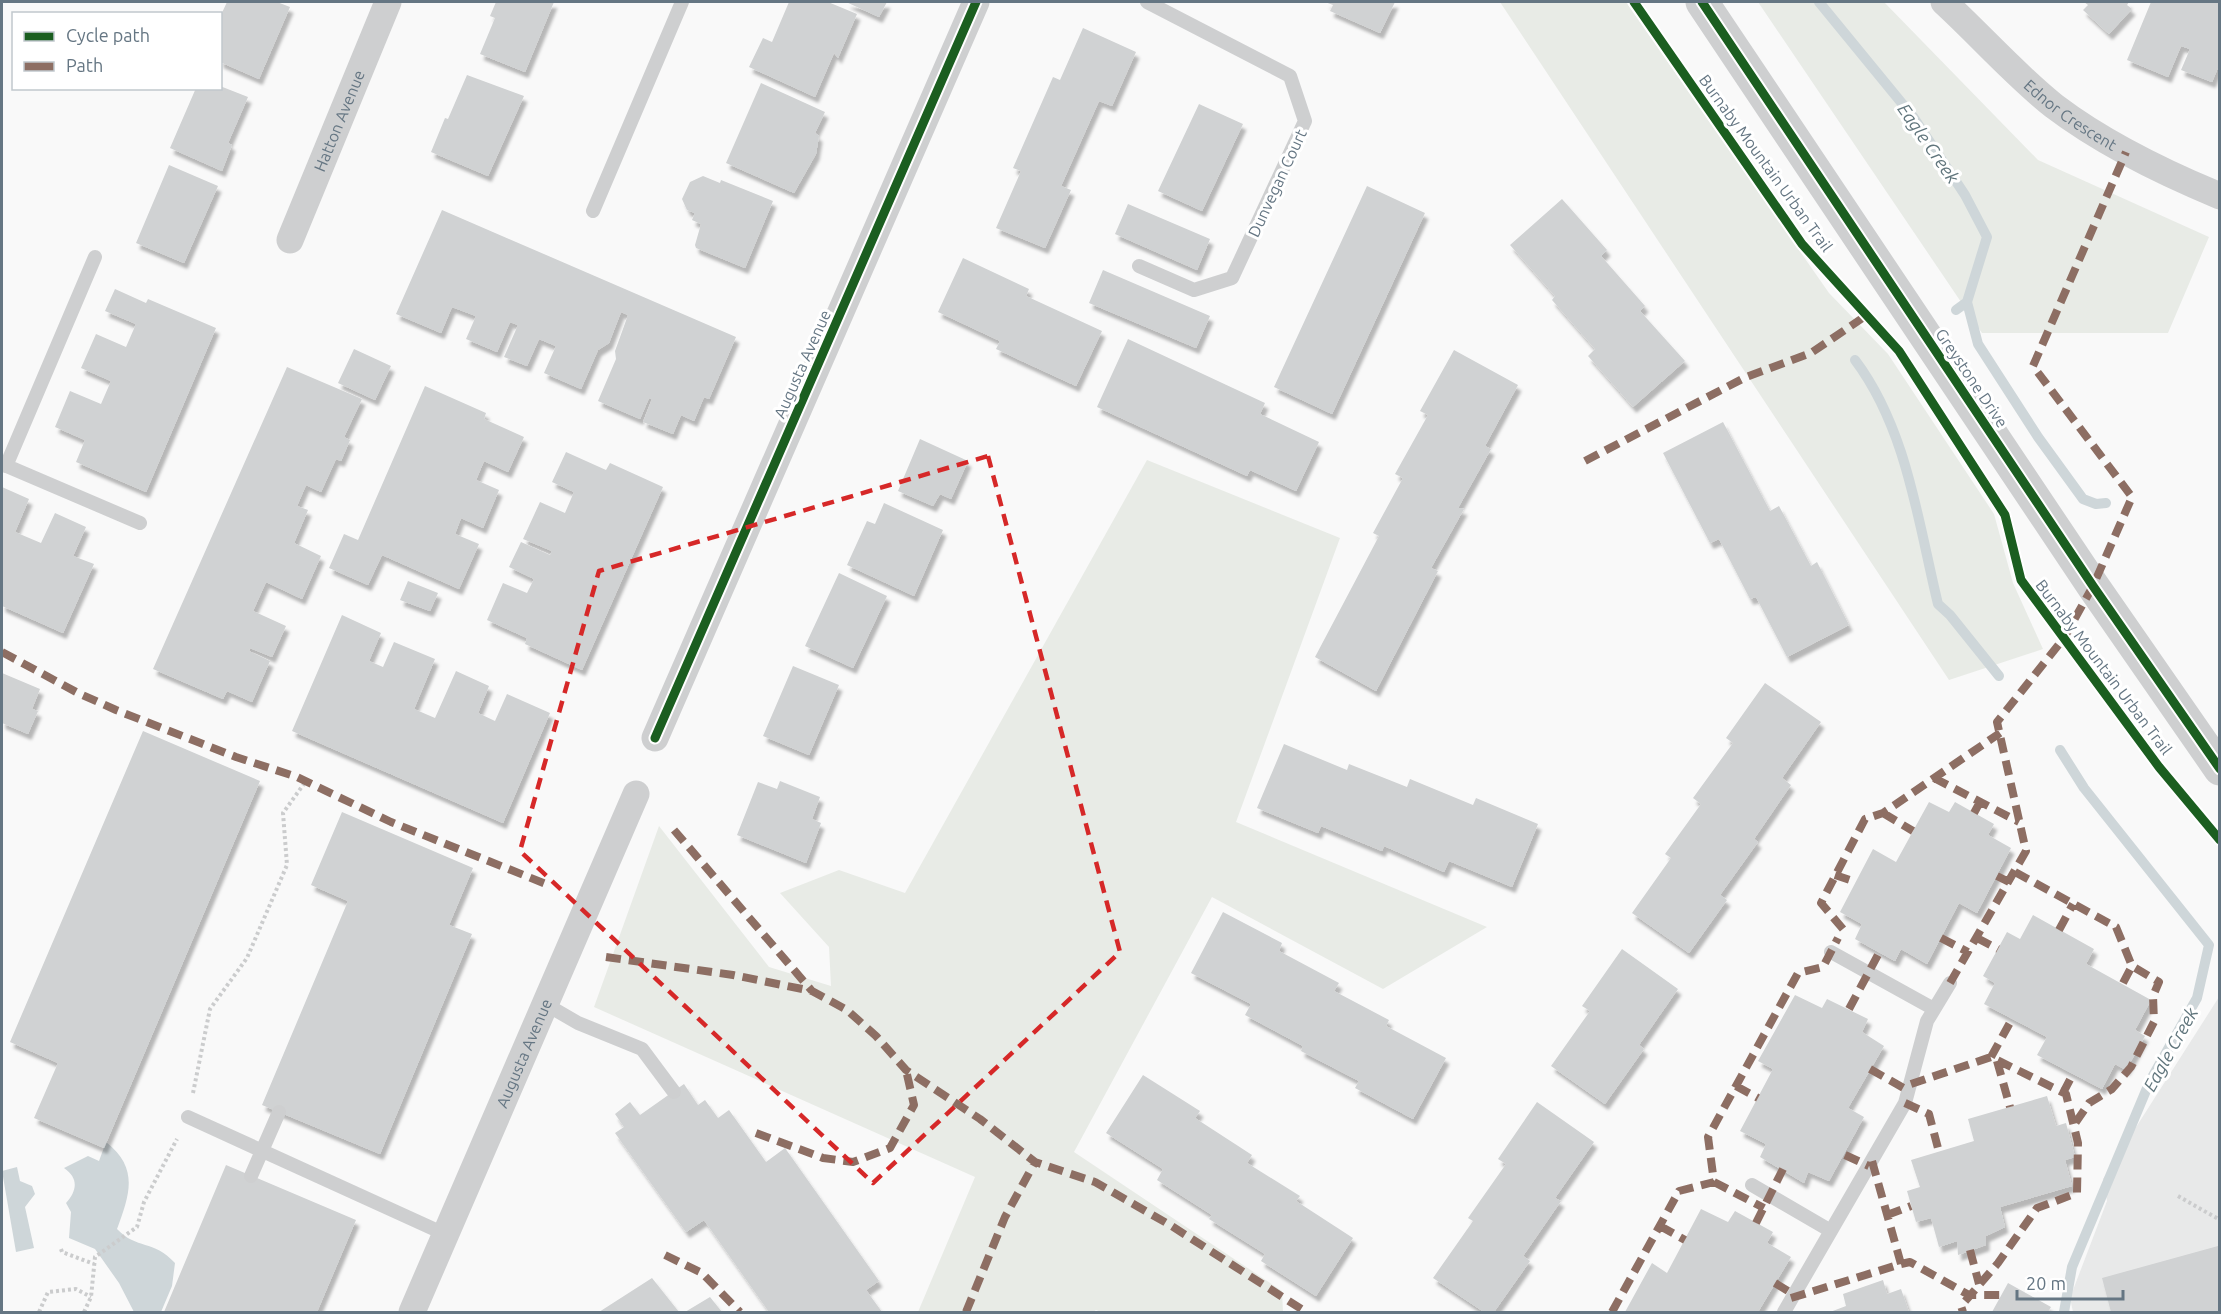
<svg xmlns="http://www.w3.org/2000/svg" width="2221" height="1314" viewBox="0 0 2221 1314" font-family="Ubuntu,sans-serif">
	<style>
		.built { fill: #e8e9e9 }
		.green { fill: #e8ebe6 }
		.water { fill: #ced6d9 }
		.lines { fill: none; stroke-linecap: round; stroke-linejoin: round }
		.stream { stroke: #ced6d9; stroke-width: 10 }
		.building { fill: #d0d2d3; filter: url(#shadow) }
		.path { stroke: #cbcccd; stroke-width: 4; stroke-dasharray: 3 3; stroke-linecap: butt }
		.service { stroke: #cecfd0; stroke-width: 14 }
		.minor { stroke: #cecfd0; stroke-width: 27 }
		.tertiary { stroke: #cecfd0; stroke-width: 33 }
		.quiet { stroke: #8d6e63; stroke-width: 8; stroke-dasharray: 15 8; stroke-linecap: butt }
		.cycleway-casing { stroke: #fff; stroke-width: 13 }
		.cycleway { stroke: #1b5e20; stroke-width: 9 }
		.marked { fill: none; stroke: #d62828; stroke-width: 4.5; stroke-dasharray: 12 8; stroke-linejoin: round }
		.labels { text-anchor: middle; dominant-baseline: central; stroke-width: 6; stroke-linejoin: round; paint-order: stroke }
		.street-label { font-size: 16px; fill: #657683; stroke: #fff }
		.water-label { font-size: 18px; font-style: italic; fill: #60757c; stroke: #fff }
	</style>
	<defs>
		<filter id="shadow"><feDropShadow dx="3.5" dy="6" stdDeviation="1.5" flood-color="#0004"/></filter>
	</defs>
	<rect width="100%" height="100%" fill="#f9f9f9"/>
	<path class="built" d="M2219 997V1312H2073L2070 1298 2107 1201 2103 1179Z"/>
	<path class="green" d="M1500 2H1626L1829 293 1888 354 1994 514 2013 583 2043 649 1949 680Z
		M1758 2H1884L2038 160 2209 237 2168 333H1982Z
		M1147 460 1340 538 1236 822 1487 927 1383 989 1212 897 1074 1152 1282 1291 1283 1312H1101L1096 1310 1093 1312H918L975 1177 594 1007 659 826 769 967 831 986 829 947 780 893 839 870 905 893Z"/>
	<path class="water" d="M106 1142C139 1168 130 1194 117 1229 137 1250 153 1239 175 1263L172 1286 161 1312H134L119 1283 95 1249 69 1238 71 1212 66 1203C77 1191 79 1178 64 1168L88 1156 99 1161Z
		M17 1167 20 1181 32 1186 35 1194 25 1207 34 1248 16 1252 2 1171Z"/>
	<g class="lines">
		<path class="stream" d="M1819 2 1914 118 1965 195 1987 237 1967 302 1956 310
			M1967 302 1978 344 2038 437 2083 499 2096 504 2106 503
			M1855 360C1907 429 1918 522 1938 604L1950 615 1999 676
			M2060 750 2084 788 2209 945 2197 998 2150 1081 2072 1267 2064 1312"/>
	</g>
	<path class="building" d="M227 2H277L290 7 259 79 220 62V17Z
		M496 2H554L525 72 480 54 495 18 490 16Z
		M789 2H828L857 14 838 58 834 53 815 97 749 67 763 38 772 42Z
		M846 2H887L879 17Z
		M1325 2H1395L1380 33 1330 11 1333 5Z
		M2084 2H2129L2127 5 2132 9 2109 34 2083 10 2088 5Z
		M2151 2H2220V63L2212 82 2181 70 2190 49 2181 46 2168 77 2127 60Z
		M1083 28 1136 52 1112 106 1099 101 1061 186 1071 190 1045 248 996 228 1021 171 1013 168 1053 77 1060 80Z
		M467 75 524 96 488 176 431 152 445 118 448 119Z
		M761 83 825 112 815 133 819 136 816 154 794 193 726 163Z
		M220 86 248 97 228 143 232 145 222 171 170 148 196 88H220Z
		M1199 104 1243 124 1202 211 1158 191Z
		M169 165 218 186 184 263 136 243Z
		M703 176 720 183 721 180 773 201 745 268 696 248 695 245 701 224 692 220 695 213 687 210 682 199 690 182Z
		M1367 186 1425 213 1332 414 1274 387Z
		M1562 199 1607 250 1601 256 1645 306 1640 311 1685 361 1633 407 1588 356 1595 349 1552 300 1555 296 1510 245Z
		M1128 204 1210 239 1197 270 1115 234Z
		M442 210 736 337 709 399 704 397 694 421 681 415 673 434 643 422 652 399 649 398 640 419 598 401 616 359 615 351 628 315 621 312 609 343 598 350 581 389 544 373 556 346 539 339 527 366 504 357 518 325 510 322 497 352 466 339 476 316 452 307 441 333 396 314Z
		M963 258 1029 289 1026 296 1102 331 1076 386 996 349 1000 341 938 312Z
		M1103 270 1210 316 1196 348 1089 303Z
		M115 289 146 303 148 299 216 328 146 492 76 462 85 440 55 427 70 391 101 404 111 381 81 368 96 334 126 347 136 324 105 311Z
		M1128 339 1265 403 1260 414 1319 442 1296 491 1250 470 1247 476 1097 407Z
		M354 349 391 366 375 400 338 383Z
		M1454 350 1518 385 1485 446 1491 449 1458 508 1464 509 1431 568 1438 571 1376 691 1315 657 1379 536 1373 533 1403 478 1395 474 1428 415 1420 411Z
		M287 367 362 399 344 437 350 440 341 461 336 459 321 492 306 485 297 506 308 510 294 543 321 556 302 599 266 582 253 611 286 626 272 657 250 648 249 651 270 661 252 702 227 691 223 699 153 669Z
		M425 386 486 413 484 419 524 437 508 472 484 461 476 480 499 490 483 528 461 518 455 534 479 544 459 589 382 555 368 585 329 568 344 534 358 540Z
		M1723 422 1770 511 1779 506 1811 566 1817 562 1849 625 1787 657 1756 597 1750 599 1719 539 1710 543 1663 453Z
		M920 439 968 461 951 499 940 494 933 506 898 491Z
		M566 452 606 470 610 463 663 487 582 670 525 644 527 638 487 620 503 583 527 593 534 579 509 567 521 542 550 555 552 551 523 539 540 502 565 513 574 492 552 482Z
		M2 487 29 499 15 532 41 543 55 513 86 527 73 556 94 564 63 633 2 606Z
		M884 503 943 530 914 596 847 565 867 521 875 524Z
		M839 573 887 596 853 668 805 646Z
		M408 581 438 593 430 611 400 600Z
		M342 615 381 633 369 661 383 667 394 642 435 659 414 709 435 718 456 671 489 686 478 713 495 721 507 694 550 713 503 823 292 731Z
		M793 666 839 685 809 755 763 736Z
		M2 673 40 689 32 709 38 711 28 734 2 723Z
		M1765 683 1821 722 1782 778 1791 785 1754 839 1758 842 1720 895 1727 900 1689 953 1632 913 1671 858 1665 854 1701 804 1693 798 1733 743 1726 738Z
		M143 731 260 781 104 1148 34 1118 58 1063 10 1042Z
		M1284 744 1347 770 1349 764 1407 787 1410 779 1473 805 1476 798 1538 824 1512 887 1449 861 1444 872 1384 846 1382 851 1321 826 1318 833 1257 808Z
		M780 781 820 797 812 819 821 823 806 863 737 835 758 782 777 789Z
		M1929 802 1949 812 1955 802 1994 824 1988 835 2011 848 1977 913 1959 903 1927 964 1901 949 1895 961 1855 939 1862 924 1840 912 1873 849 1896 862Z
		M342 812 473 868 449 925 472 934 380 1154 262 1105 348 901 311 885Z
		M1223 912 1282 943 1279 951 1339 983 1334 991 1389 1020 1386 1026 1446 1058 1413 1119 1355 1088 1359 1081 1301 1051 1303 1046 1245 1015 1251 1004 1191 973Z
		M2033 915 2094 949 2086 964 2151 1000 2135 1030 2145 1036 2126 1070 2115 1064 2102 1089 2037 1055 2047 1037 1984 1004 1995 983 1983 976 2007 932 2020 939Z
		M1622 949 1678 989 1639 1045 1644 1049 1605 1104 1551 1066 1590 1011 1582 1006Z
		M1795 995 1822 1008 1827 999 1868 1019 1862 1032 1884 1046 1848 1108 1864 1117 1829 1181 1808 1172 1804 1183 1760 1157 1766 1144 1740 1131 1773 1069 1758 1061Z
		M1143 1075 1200 1111 1195 1118 1252 1155 1247 1163 1300 1196 1296 1201 1353 1238 1316 1296 1261 1261 1265 1254 1209 1219 1212 1215 1157 1180 1163 1169 1106 1133Z
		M684 1084 698 1105 705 1100 718 1118 729 1110 766 1162 785 1148 879 1281 866 1290 882 1312H769L704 1220 686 1232 615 1133 624 1127 615 1114 630 1102 640 1115Z
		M2047 1096 2056 1126 2066 1123 2075 1157 2065 1160 2072 1186 2000 1207 2005 1227 1986 1236V1245L1958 1255 1957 1241 1939 1247 1931 1218 1916 1222 1907 1191 1920 1187 1911 1160 1974 1141 1968 1119Z
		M1537 1102 1594 1142 1555 1198 1561 1201 1523 1256 1530 1261 1494 1312H1484L1433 1278 1473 1221 1468 1218 1506 1164 1498 1159Z
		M226 1165 356 1220 317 1312H164Z
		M1701 1209 1728 1222 1735 1211 1773 1232 1767 1243 1791 1257 1758 1312H1625L1652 1263 1667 1273Z
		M2218 1246 2220 1312H2111L2102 1278Z
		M652 1278 679 1312H599Z
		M1883 1280 1887 1294 1901 1289 1909 1312H1830L1846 1306 1843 1294Z
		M2008 1283 2051 1307 2048 1312H1992Z
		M710 1297 722 1312H685Z"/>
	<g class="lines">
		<path class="path" d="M193 1093 210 1009 247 958 287 865 283 813 306 781
			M2178 1196 2220 1220
			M61 1249 62 1252 94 1264
			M39 1312 48 1292 76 1289 91 1297
			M84 1312 91 1297 95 1257 137 1227 144 1202 177 1139"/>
		<path class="service" d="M593 211 682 2
			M1139 266 1194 290 1232 278 1305 121 1290 76 1147 2
			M2 464 140 523
			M6 466 95 257
			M1831 952 1934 1009
			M547 1005 578 1023 642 1049 674 1092
			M188 1117 447 1235
			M251 1176 279 1112
			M1752 1185 1831 1231
			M1784 1312 1905 1103 1927 1021 1950 983"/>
		<g class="minor">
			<path id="s1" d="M1944 2C1980 35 2016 76 2054 106 2104 144 2162 172 2220 196"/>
			<path id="s2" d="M290 240 388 2"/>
			<path d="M655 738 976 2"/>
			<path id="s3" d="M412 1312 636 794"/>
		</g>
		<path class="tertiary" d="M1702 2 2093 586 2220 769"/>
		<path class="quiet" d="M1585 461 1746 377 1811 353 1867 315
			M2 652 78 693 116 710 236 757 297 777 391 822 551 886
			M1934 778 2019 822
			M1883 813 1913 831
			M1974 813 1980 802
			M674 830 812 991
			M2015 872 2116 927 2132 966 2159 982 2153 996 2154 1022 2131 1067 2112 1089 2089 1103 2074 1125
			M1835 875 1856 882
			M1997 876 2009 882
			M1843 929 1821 903 1865 819 1883 813 2000 733
			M2059 930 2073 904
			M1941 938 1968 952
			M1977 938 1998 949
			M606 957 733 975 812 991 847 1010 876 1036 906 1070 980 1119 1035 1162 1095 1182 1170 1225 1306 1312
			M1950 983 2026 851 1997 722 2064 638 2093 586 2132 497 2033 366 2126 152
			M2123 983 2132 966
			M1849 1009 1879 953
			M1991 1057 2012 1019
			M1997 1061 2010 1107
			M1870 1069 1909 1091
			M1911 1084 1991 1057 2066 1094 2078 1143 2077 1193 2037 1208 1998 1263 1961 1306 1963 1312
			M1736 1086 1758 1098
			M2063 1093 2073 1074
			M1905 1103 1929 1114 1939 1152
			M756 1133 823 1158 853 1162 890 1148 914 1105 906 1070
			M1845 1155 1869 1166
			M1714 1182 1764 1208
			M1887 1215 1911 1206
			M1756 1223 1783 1169
			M1660 1226 1685 1240
			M1970 1250 1979 1284
			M665 1255 702 1273 740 1312
			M1901 1264 1910 1262 1969 1295H2002
			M1775 1283 1793 1294
			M1791 1298 1901 1264 1872 1161
			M966 1312 1005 1217 1035 1162
			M1612 1312 1679 1191 1714 1182 1708 1137 1798 973 1823 967 1838 938"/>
		<defs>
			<path id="cycleway" d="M1634 2 1802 244 1899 351 2005 515 2021 580 2159 767 2220 840
				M1702 2 2093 586 2220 769
				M655 738 976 2"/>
		</defs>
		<use href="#cycleway" class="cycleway-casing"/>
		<use href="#cycleway" class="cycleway"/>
	</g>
	<path class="marked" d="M988 456 1120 952 873 1183 520 851 599 571Z"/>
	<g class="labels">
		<g class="street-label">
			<text stroke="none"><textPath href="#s1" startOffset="170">Ednor Crescent</textPath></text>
			<text stroke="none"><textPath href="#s2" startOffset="129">Hatton Avenue</textPath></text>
			<text transform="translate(1766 163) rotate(54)">Burnaby Mountain Urban Trail</text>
			<text transform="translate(1277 183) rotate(-65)">Dunvegan Court</text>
			<text transform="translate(802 364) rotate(-66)">Augusta Avenue</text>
			<text transform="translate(1972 378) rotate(56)">Greystone Drive</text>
			<text transform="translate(2104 667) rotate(53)">Burnaby Mountain Urban Trail</text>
			<text stroke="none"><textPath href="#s3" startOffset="282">Augusta Avenue</textPath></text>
		</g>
		<g class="water-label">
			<text transform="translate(1929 143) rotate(55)">Eagle Creek</text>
			<text transform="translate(2170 1049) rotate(-61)">Eagle Creek</text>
		</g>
	</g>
	<rect width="2221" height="1314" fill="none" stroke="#657683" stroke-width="6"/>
	<rect x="12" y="12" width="210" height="78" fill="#ffffff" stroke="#c1c8cd" stroke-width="1.5"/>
	<rect x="24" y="32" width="30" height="9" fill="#1b5e20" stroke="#c1c8cd" stroke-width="1.5"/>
	<text x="66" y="42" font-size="18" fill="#657683">Cycle path</text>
	<rect x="24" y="62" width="30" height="9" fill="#8d6e63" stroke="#c1c8cd" stroke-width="1.5"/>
	<text x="66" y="72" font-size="18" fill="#657683">Path</text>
	<path d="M2017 1290v9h106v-9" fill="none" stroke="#657683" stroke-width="3"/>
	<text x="2026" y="1290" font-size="18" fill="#657683" stroke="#ffffff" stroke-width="4.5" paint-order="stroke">20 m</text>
</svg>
